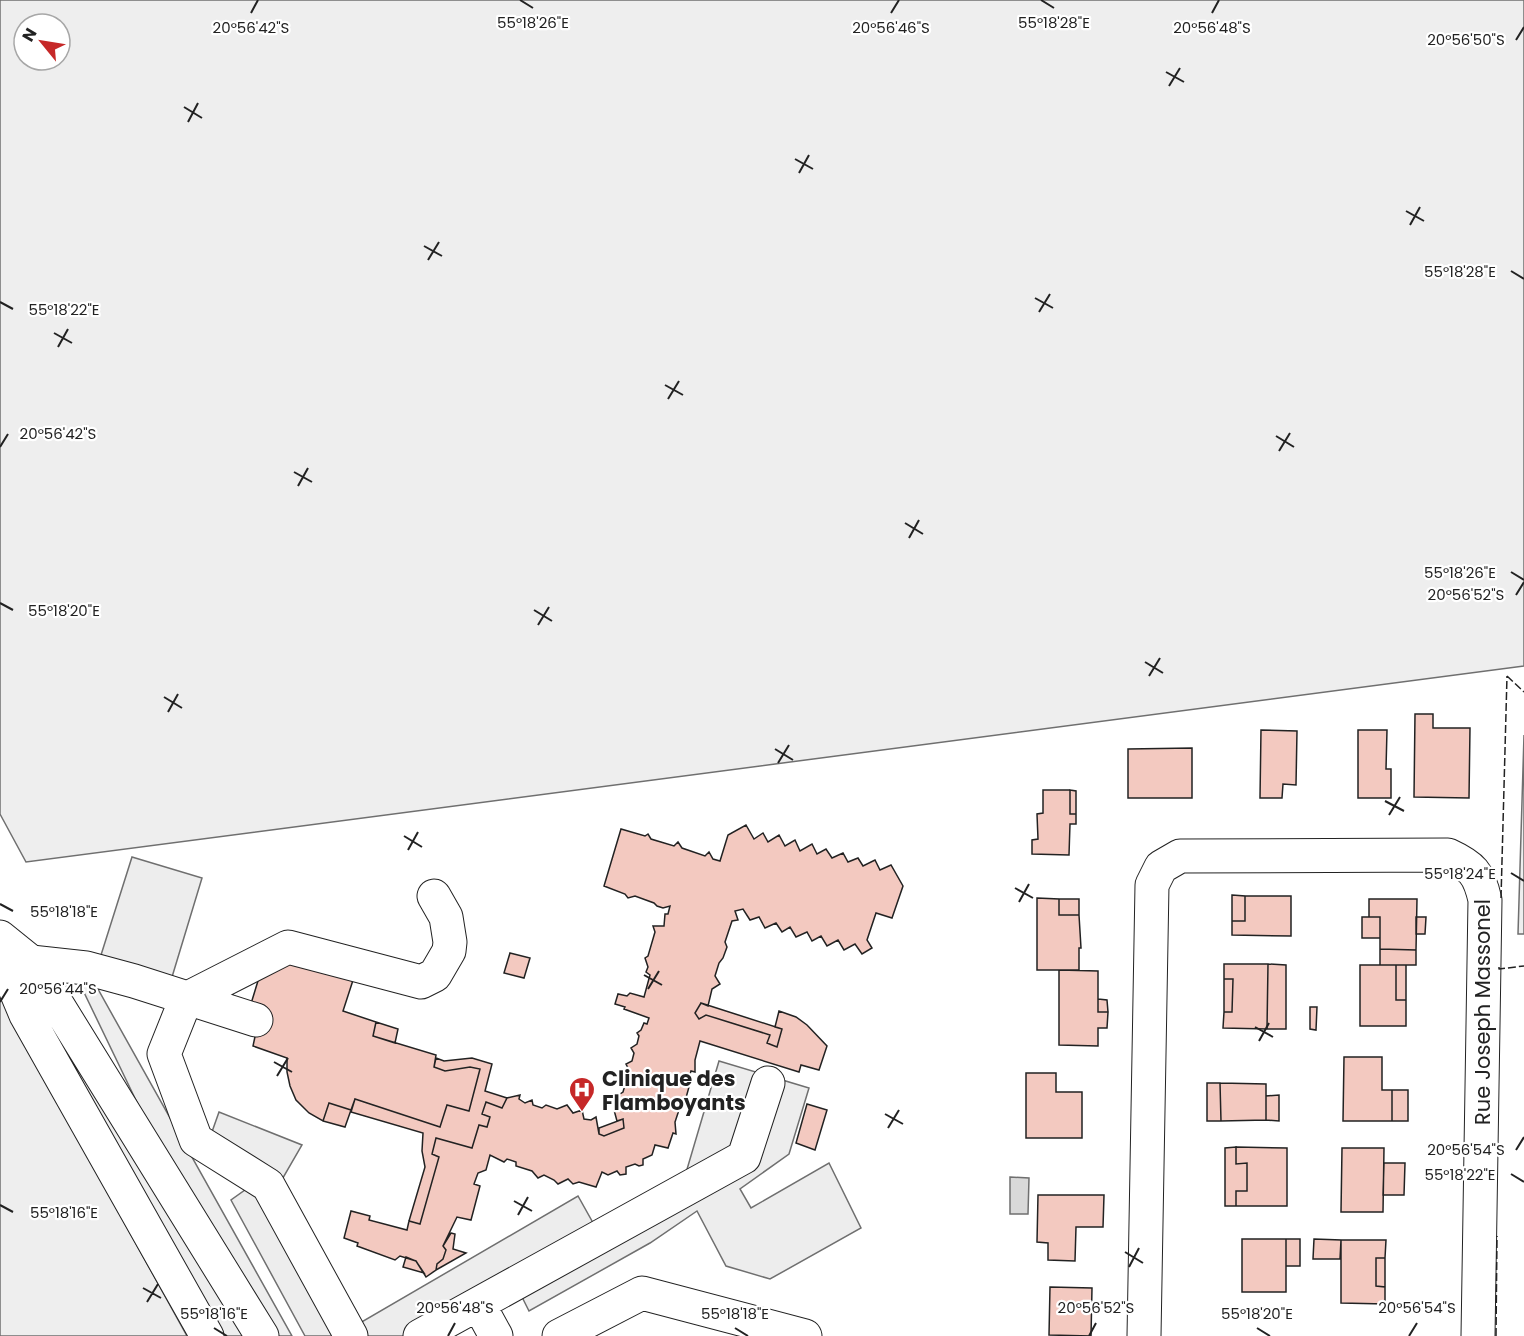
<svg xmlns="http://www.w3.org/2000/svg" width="1524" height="1336" viewBox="0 0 1524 1336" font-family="Poppins,sans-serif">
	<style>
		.green { fill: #eee; stroke: #6f6f6f; stroke-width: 1.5; fill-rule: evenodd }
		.parking { fill: #ededed; stroke: #6f6f6f; stroke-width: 1.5 }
		.water { fill: #d9d9d9; stroke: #6f6f6f; stroke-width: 1.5 }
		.building { fill: #f3c9c0; stroke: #222; stroke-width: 1.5 }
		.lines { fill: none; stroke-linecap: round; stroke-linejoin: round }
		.minor-casing { stroke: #222; stroke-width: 35 }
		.major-casing { stroke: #222; stroke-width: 35 }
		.minor { stroke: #fff; stroke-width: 33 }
		.major { stroke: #fff; stroke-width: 33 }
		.fence { stroke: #222; stroke-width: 1.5; stroke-dasharray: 8 3; stroke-linecap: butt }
		.ticks { fill: none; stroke: #222; stroke-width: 2 }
		.labels { text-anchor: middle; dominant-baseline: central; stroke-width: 4.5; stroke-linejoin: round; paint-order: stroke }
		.street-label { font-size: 21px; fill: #222; stroke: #fff }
		.poi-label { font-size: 21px; font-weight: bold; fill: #222; stroke: #fff; text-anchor: start }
		.ticks-label { font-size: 15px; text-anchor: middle; fill: #222; stroke: #fff; stroke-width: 4.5; stroke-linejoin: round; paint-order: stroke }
	</style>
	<rect width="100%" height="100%" fill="#fff"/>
	<path class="green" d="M0 0H1524V666L26 862 0 814ZM24 24H60V60H24Z
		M1524 735V934H1518Z
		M78 980 94 982 292 1336H271L158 1146Z
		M0 992 33 1057 187 1336H0Z
		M52 1025 246 1336H224L160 1221 44 1030Z"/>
	<path class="parking" d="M132 857 202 878 172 977 101 955Z
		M719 1061 809 1088 789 1154 740 1189 751 1208 829 1163 861 1228 770 1279 726 1266 697 1211 650 1243 529 1311 516 1285 441 1336H305L231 1200 259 1180 207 1146 219 1112 302 1145 273 1195 348 1330 578 1196 601 1237 680 1193Z"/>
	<path class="water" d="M1010 1177 1029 1178 1028 1214H1010Z"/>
	<path class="building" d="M1415 714H1433V728H1470L1469 798 1414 797Z
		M1261 730 1297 731 1296 785 1283 784 1282 798H1260Z
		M1358 730H1387L1386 769H1391V798H1358Z
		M1192 748V798H1128V749Z
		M1043 790H1070V814H1076V824H1070L1069 855 1032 854V840L1038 839 1037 814 1043 813Z
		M1070 790 1076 791V814H1070Z
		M746 825 754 839 763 833 768 842 779 835 785 846 795 840 800 851 812 844 817 854 826 849 832 858 843 853 848 862 858 858 863 866 875 860 880 870 891 865 903 886 892 918 876 913 867 940 872 948 862 954 855 944 844 950 838 940 827 946 821 936 812 941 807 932 796 937 790 927 782 932 776 923 765 928 759 917 750 920 743 909 735 911 738 920 732 921 725 942 727 947 723 958 719 963 715 976 720 984 712 989 708 1006 701 1003 695 1013 699 1019 706 1015 770 1035 767 1043 777 1047 782 1029 775 1027 779 1011 796 1017 807 1025 827 1046 819 1070 801 1065 799 1072 700 1041 695 1060V1072L691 1071 687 1084 689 1087 684 1105 681 1104 675 1122 676 1134 673 1133 668 1148 655 1145 652 1155 643 1159V1165L639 1166 635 1164 626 1167V1174L620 1175 617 1171 608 1175 602 1172 596 1187 579 1182 573 1184 568 1179 558 1184 554 1180 544 1175 538 1178 532 1171 516 1166V1162L507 1159 504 1162 490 1155 486 1170 478 1173 474 1184 480 1186 471 1220 457 1217 443 1246 446 1250 443 1259 437 1264 436 1270 426 1277 416 1261 400 1256 395 1260 357 1246 358 1243 344 1238 351 1211 370 1216 369 1220 407 1230 409 1221 420 1224 439 1157 432 1154 436 1138 472 1148 479 1125 487 1127 490 1117 482 1114 486 1102 502 1108 507 1098 520 1095 519 1099 525 1103 532 1100 533 1105 542 1108 546 1105 557 1109 567 1105 573 1113 582 1110 584 1119 591 1120 596 1117 599 1134 604 1136 624 1128 623 1119 617 1121 614 1110 619 1108 620 1102 617 1096 623 1092 625 1085 623 1080 627 1078 629 1070 626 1064 632 1061 634 1053 631 1048 637 1044 639 1036 637 1033 641 1030 644 1023 647 1024 649 1018 624 1009 625 1007 615 1004 618 994 627 996 630 993 644 997 650 975 646 972 648 967 645 958 648 956 655 932 653 926H664L665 914H668L670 906 663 908 657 906 654 903 635 896 628 898 625 894 604 886 621 829 645 836 648 834 651 839 674 846 678 842 682 848 705 856 709 852 713 859 720 861 728 835Z
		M1232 895 1245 896V921H1232Z
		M1245 896H1291V936L1232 935V921H1245Z
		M1037 898 1059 899V915H1079L1081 948H1079V970H1037Z
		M1059 899H1079V915H1059Z
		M1369 899H1417L1416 950 1380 949V917H1369Z
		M1362 917H1380V938H1362Z
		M1416 917H1426L1425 934H1416Z
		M1380 949 1416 950V965H1380Z
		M292 953 356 971 343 1011 376 1022 373 1036 436 1055 434 1067 445 1071 470 1067 480 1069 469 1111 447 1105 440 1127 355 1099 351 1110 329 1103 323 1121 309 1113 296 1100 290 1086 287 1072V1058L253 1046 256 1032 250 1007 261 971Z
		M510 953 530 958 524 978 504 973Z
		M1224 964H1268L1267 1029 1223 1028 1224 1012H1232L1233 979H1224Z
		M1268 964 1286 965V1029H1267Z
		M1360 965H1396V1000H1406V1026H1360Z
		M1396 965H1406V1000H1396Z
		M1059 970 1098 971V1012H1108L1107 1028H1098V1046L1059 1045Z
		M1224 979H1233L1232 1012H1224Z
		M1098 999 1107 1000 1108 1012H1098Z
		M701 1003 782 1029 777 1047 767 1043 770 1035 706 1015 699 1019 695 1013Z
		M1310 1007H1317L1316 1030 1310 1029Z
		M376 1022 398 1029 395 1043 373 1036Z
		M1344 1057H1382V1090H1392V1121H1343Z
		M436 1058 444 1061 472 1058 492 1064 485 1091 507 1098 502 1108 486 1102 482 1114 490 1117 487 1127 479 1125 472 1148 436 1138 432 1154 439 1157 420 1224 409 1221 425 1167 422 1151 423 1133 351 1112 355 1099 440 1127 447 1105 469 1111 480 1069 470 1067 445 1071 434 1067Z
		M1026 1073H1056V1092H1082V1138H1026Z
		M1207 1083H1220L1221 1121H1207Z
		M1220 1083 1266 1084V1120L1221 1121Z
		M1392 1090H1408V1121H1392Z
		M1279 1095V1121L1266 1120V1096Z
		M329 1103 351 1110 345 1127 323 1121Z
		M807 1104 827 1110 815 1150 796 1143Z
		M623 1119 624 1128 604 1136 599 1134V1128Z
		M1236 1147 1287 1148V1206H1236V1191H1247V1163L1236 1164Z
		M1236 1147V1164L1247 1163V1191H1236V1206H1225V1148Z
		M1342 1148H1384L1383 1212H1341Z
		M1384 1163H1405L1404 1195H1383Z
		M1038 1195H1104L1103 1227H1076L1075 1261 1048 1260V1243L1037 1242Z
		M451 1233 455 1234 453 1249 466 1253 436 1270 437 1264 443 1259 446 1250 443 1246Z
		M1242 1239H1286V1292H1242Z
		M1286 1239H1300V1266H1286Z
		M1314 1239 1341 1240 1340 1259H1313Z
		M1341 1240H1386L1385 1258H1376V1286L1385 1287V1304L1341 1303Z
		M406 1257 416 1261 424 1273 403 1267Z
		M1376 1258H1385V1287L1376 1286Z
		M1050 1287 1092 1288 1091 1336 1049 1335Z"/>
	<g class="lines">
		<defs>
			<path id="minor" d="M31 962 86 968 134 981 256 1020
				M479 1305 496 1336
				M351 1336 268 1185 196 1140 164 1054 186 999 288 947 421 982 435 975 449 951 450 942 446 917 434 896
				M420 1336 744 1157 768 1083
				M559 1336 642 1293 805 1336
				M1144 1336 1152 885 1161 867 1180 856 1448 855C1472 866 1479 873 1485 900L1478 1336"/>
			<path id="major" d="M0 937 31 962 262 1336
				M0 953 26 1015 207 1336"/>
		</defs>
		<use href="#minor" class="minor-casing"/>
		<use href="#major" class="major-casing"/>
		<use href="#minor" class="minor"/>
		<use href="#major" class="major"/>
		<path class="fence" d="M1507 676 1524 692
			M1501 898 1507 676
			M1499 967V969L1524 966
			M1496 1336 1497 1236"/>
	</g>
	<path class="ticks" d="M520 0 533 8M1041 0 1054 8M251 13 258 0M891 13 899 0M1212 13 1219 0M1516 40 1524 27M1166 72 1184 82M1169 86 1180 68M184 107 202 118M188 122 198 103M795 159 813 169M799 173 809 155M1406 211 1424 221M1410 225 1420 207M424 246 442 256M428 260 439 242M1511 271 1524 279M1035 298 1053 308M0 302 13 309M1039 312 1050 294M54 333 72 343M58 347 68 329M665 385 683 395M668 399 679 381M1276 436 1294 447M0 447 8 434M1279 451 1290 433M294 472 312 482M298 486 308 468M905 523 923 534M909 538 919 520M1511 572 1524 580M1516 595 1524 582M0 603 13 610M534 610 552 621M538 625 549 607M1145 662 1163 673M1149 676 1160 658M164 697 182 708M168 712 178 694M775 749 793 760M778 763 789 745M1385 801 1404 811M1389 815 1400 797M404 836 422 847M408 850 418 832M1511 873 1524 881M1015 888 1033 898M1019 902 1029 884M0 904 13 911M644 975 662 985M648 989 659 971M0 1002 8 989M1255 1027 1273 1037M1259 1041 1269 1023M274 1062 292 1072M277 1076 288 1058M885 1114 903 1124M888 1128 899 1110M1516 1150 1524 1137M1511 1174 1524 1182M514 1201 532 1211M0 1205 13 1212M518 1215 528 1197M1125 1252 1143 1263M1129 1267 1139 1248M143 1288 161 1298M147 1302 158 1284M214 1328 227 1336M735 1328 748 1336M1257 1328 1270 1336M448 1336 455 1323M1089 1336 1096 1323M1409 1336 1417 1323"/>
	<defs>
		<symbol id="hospital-pin" viewBox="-11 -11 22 30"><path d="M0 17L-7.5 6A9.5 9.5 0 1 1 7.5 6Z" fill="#c62828" stroke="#fff"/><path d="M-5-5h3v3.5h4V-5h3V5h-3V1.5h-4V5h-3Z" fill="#fff"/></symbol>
	</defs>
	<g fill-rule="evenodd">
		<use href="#hospital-pin" x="567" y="1075" width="30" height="40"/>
	</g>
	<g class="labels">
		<g class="street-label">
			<text transform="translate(1482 1012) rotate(-90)">Rue Joseph Massonel</text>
		</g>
		<g class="poi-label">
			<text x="602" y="1078">Clinique des<tspan x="602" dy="24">Flamboyants</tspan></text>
		</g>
	</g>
	<g class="ticks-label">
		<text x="533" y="28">55°18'26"E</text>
		<text x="1054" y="28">55°18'28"E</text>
		<text x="251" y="33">20°56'42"S</text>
		<text x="891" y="33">20°56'46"S</text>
		<text x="1212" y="33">20°56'48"S</text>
		<text x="1466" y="45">20°56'50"S</text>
		<text x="1460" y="277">55°18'28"E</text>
		<text x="64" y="315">55°18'22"E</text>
		<text x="58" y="439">20°56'42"S</text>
		<text x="1460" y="578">55°18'26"E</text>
		<text x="1466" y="600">20°56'52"S</text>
		<text x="64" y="616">55°18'20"E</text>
		<text x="1460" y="879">55°18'24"E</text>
		<text x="64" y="917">55°18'18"E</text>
		<text x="58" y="994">20°56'44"S</text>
		<text x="1466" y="1155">20°56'54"S</text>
		<text x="1460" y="1180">55°18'22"E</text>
		<text x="64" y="1218">55°18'16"E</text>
		<text x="455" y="1313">20°56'48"S</text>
		<text x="1096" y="1313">20°56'52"S</text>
		<text x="1417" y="1313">20°56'54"S</text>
		<text x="214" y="1319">55°18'16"E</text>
		<text x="735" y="1319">55°18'18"E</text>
		<text x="1257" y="1319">55°18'20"E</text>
	</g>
	<g transform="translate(42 42) rotate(300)"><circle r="28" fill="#ffffff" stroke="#a7a7a7" stroke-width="1.5"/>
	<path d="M0-4.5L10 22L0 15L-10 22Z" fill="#c62828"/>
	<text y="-9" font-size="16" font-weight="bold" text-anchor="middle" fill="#222222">N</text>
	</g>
</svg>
